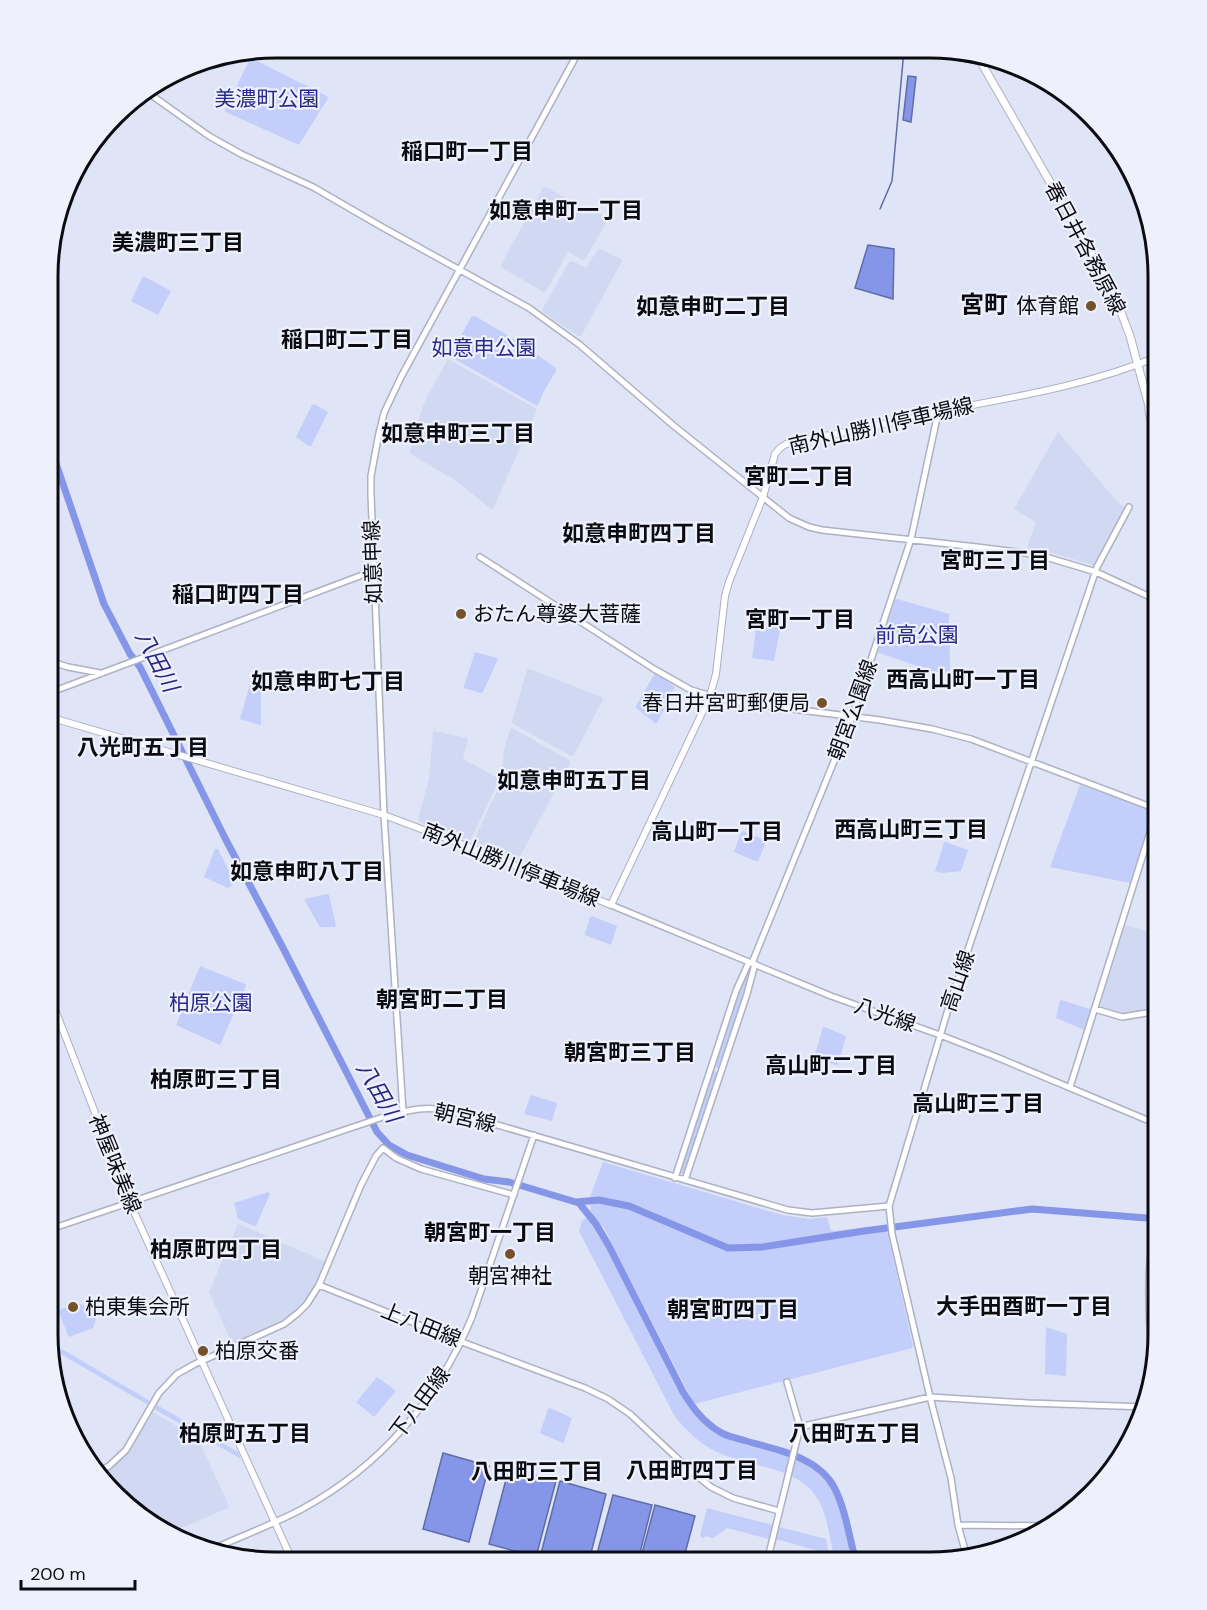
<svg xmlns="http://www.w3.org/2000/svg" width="1207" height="1610" viewBox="0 0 1207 1610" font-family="'DM Sans','Noto Sans JP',sans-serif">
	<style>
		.built { fill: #d1d8f1 }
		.green { fill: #c3cefa }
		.water { fill: #8595e8; stroke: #606ca8; stroke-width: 1.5 }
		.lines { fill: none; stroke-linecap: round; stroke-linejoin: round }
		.stream { stroke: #606ca8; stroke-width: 1.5 }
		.river { stroke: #8595e8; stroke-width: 7 }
		.tertiary-casing { stroke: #adb1c2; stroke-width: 8 }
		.secondary-casing { stroke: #adb1c2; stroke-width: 8 }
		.primary-casing { stroke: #adb1c2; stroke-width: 9 }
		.tertiary { stroke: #fff; stroke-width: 5 }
		.secondary { stroke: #fff; stroke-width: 6 }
		.primary { stroke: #fff; stroke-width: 7 }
		.rail-casing { stroke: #303139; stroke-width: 4 }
		.rail { stroke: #eef1fc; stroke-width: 1.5; stroke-dasharray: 4.5; stroke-linecap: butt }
		.poi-dot { fill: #76522c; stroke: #eef1fc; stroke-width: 2 }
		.labels { text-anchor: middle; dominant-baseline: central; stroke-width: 4.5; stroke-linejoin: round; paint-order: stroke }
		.park-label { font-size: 21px; fill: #282988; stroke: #eef1fc }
		.street-label { font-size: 21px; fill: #0b0c12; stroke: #eef1fc }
		.poi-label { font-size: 21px; fill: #0b0c12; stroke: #eef1fc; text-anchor: start }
		.neighbourhood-label { font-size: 22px; font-weight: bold; fill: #0b0c12; stroke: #eef1fc }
		.water-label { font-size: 22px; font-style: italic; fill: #262684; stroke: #eef1fc }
		.quarter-label { font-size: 24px; font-weight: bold; fill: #0b0c12; stroke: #eef1fc }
		.rim { fill: none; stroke: #0b0c12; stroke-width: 3 }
	</style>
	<rect width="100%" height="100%" fill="#dfe4f6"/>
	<path class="built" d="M546 187 583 207 607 217 608 220 585 259 583 260 568 252 546 291 544 292 502 268 501 265 543 188Z
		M598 249H601L621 259 622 261 581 336H578L543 312 542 310 569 262 572 261 586 268Z
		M448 359 537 409 493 509H491L455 480 412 455 410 452 422 409 429 393Z
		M1058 432 1120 505 1126 507V509L1096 566 1053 553 1027 548 1036 522 1014 509Z
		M529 669 602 697 603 699 574 755 571 756 513 724 512 721 527 670Z
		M512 728 569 760 570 763 517 862 474 844 473 842 501 783 504 750 510 729Z
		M434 731 467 738 468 739 463 759 498 778V782L470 841H469L420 822 418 819 429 779 433 732Z
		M1126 925 1159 935V1008L1121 1014 1101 1008 1100 1005 1125 926Z
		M238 1224H239L326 1262 312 1292 303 1304 293 1313 274 1324 232 1343 209 1292Z
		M153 1412 198 1439 229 1506 228 1508 172 1532 149 1523 104 1484 99 1475 113 1466 128 1453Z"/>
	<path class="green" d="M251 58 327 96 328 98 299 145 226 112 225 110 250 59Z
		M143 276 171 291 158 315 131 301Z
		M472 316H475L522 344 556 368V371L545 389 538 405 537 406 451 357 450 355Z
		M314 404 328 412 311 446H309L296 437 312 405Z
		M897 599 949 614 950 669 948 676H947L879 653 878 652 895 600Z
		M757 621 781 625 774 661 752 658Z
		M475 652 497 658 498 659 483 692 481 693 464 688V686Z
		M655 673 675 687 657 723H655L636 708V706Z
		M253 674 261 675V724L260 725 240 719Z
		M1080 785 1149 810 1152 815 1130 883 1050 867Z
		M743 831 765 840 766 842 758 861H756L734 852 741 832Z
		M945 842 968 850 961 871 942 873 935 871 944 843Z
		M215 849H218L235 883 228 888 204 877Z
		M327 894 329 895 336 925 335 927H320L305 901V899Z
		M592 916 617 926 611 945 585 935V934L590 917Z
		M200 966 245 984 246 986 220 1045 176 1025Z
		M750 969 745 994 719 1068 714 1067 736 996 748 970Z
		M1061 1000 1090 1009 1085 1030 1056 1018 1060 1001Z
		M823 1027H825L846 1036 838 1065H836L814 1058Z
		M713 1070 719 1074 685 1173 682 1174 679 1173Z
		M531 1095 557 1103 552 1121 524 1114Z
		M603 1162 782 1215 810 1219 827 1217 831 1231 886 1226 913 1346 912 1348 694 1404 604 1228 591 1214 590 1197Z
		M268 1192 270 1194 256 1226H254L238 1219 234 1203Z
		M586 1218 591 1221 601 1236 687 1403C695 1414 704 1426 716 1433 754 1455 807 1448 833 1491 844 1510 847 1540 852 1562H835C831 1544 828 1519 820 1503 802 1466 753 1468 719 1453 701 1445 686 1431 674 1415L579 1231 582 1221Z
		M77 1303 99 1311 93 1328 69 1337 59 1313V1310Z
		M1046 1327 1067 1334 1066 1376 1045 1374Z
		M62 1349 150 1401 148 1405 59 1353Z
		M377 1377 395 1390V1392L375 1416H373L357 1403V1401Z
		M157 1405 238 1452 241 1459 154 1409Z
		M550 1408 572 1418 564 1442 563 1443 540 1433 548 1409Z
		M707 1508 773 1525 769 1539 727 1528 713 1538 706 1536 703 1538 700 1536Z
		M779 1527 826 1539 829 1554 776 1539Z"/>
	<path class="water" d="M908 76 916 77 911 122 903 120Z
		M868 245 894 249 893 299 855 288Z
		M443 1453 489 1466 469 1542 423 1529Z
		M509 1468 556 1481 536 1557 489 1544Z
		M560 1481 606 1494 589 1561H553L540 1557Z
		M613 1495 652 1505 638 1561H595Z
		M655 1505 695 1516 683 1561H640Z"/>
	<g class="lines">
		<path class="stream" d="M880 209 892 181 904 50"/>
		<path class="river" d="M50 446 104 604 130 654 140 667 226 840 282 946 377 1132 389 1145 407 1155 484 1179 509 1182 579 1203 596 1224 609 1246 683 1392C693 1408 703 1422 720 1432 728 1437 738 1438 746 1441 776 1450 817 1456 834 1487 846 1510 849 1537 856 1562
			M576 1202 599 1200 629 1206 728 1248 762 1247 864 1231 1032 1209 1159 1219"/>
		<defs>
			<path id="tertiary" d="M147 92 209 136 241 154 313 187 382 227 529 308 580 345 674 426 789 518 809 527 822 530 977 547 1039 555 1096 572 1159 601
				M480 557 654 669 691 690 729 701 880 720 932 729 971 739 1159 810
				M49 661 68 667 100 673
				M49 693 373 571
				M611 905 831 996 940 1035 994 1056 1159 1125
				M752 963 852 717 911 539 938 413
				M1095 1009 1122 1017 1159 1011
				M1070 1087 1157 810
				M403 1112 384 815 371 495V476L379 433 384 413 401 377 574 60
				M675 1178 736 991 749 962
				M685 1180 747 994 755 964
				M48 1230 383 1117C407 1111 424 1105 450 1111L788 1210 812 1213 889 1206
				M319 1285 462 1342 585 1388 608 1399 630 1414 692 1472 711 1487 733 1498 779 1511
				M1153 1376C1151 1344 1148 1311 1149 1278 1150 1253 1154 1227 1159 1203
				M800 1427 930 1397 1028 1403 1147 1407
				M97 1472 109 1466 126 1450 159 1393 177 1374 195 1364 284 1324 298 1313 307 1304 319 1285 361 1185 376 1156 383 1148 396 1158 421 1169 514 1195
				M958 1525 1051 1526
				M215 1548C244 1535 274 1524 302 1509 381 1466 438 1399 472 1317L534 1135
				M966 1554 958 1525 951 1478 930 1397 892 1234 889 1206 950 1003 1097 567 1129 507
				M767 1562 800 1427 787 1382"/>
			<path id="secondary" d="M49 717 384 815 469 847 611 905 710 696 716 674 725 596 729 582 763 497 775 454 780 448 786 444 938 413 941 411C1015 397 1090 385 1159 356
				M49 994 130 1203 292 1560"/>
			<path id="primary" d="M978 57 1097 264 1118 304 1130 336 1149 406V412L1159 453"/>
		</defs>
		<use href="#tertiary" class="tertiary-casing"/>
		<use href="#secondary" class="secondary-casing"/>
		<use href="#primary" class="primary-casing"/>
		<use href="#tertiary" class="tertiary"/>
		<use href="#secondary" class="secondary"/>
		<use href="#primary" class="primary"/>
		<defs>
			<path id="rail" d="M912 50 1014 70"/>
		</defs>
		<use href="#rail" class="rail-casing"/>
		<use href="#rail" class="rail"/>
	</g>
	<g class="poi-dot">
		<circle cx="1091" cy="306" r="6"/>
		<circle cx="461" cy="614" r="6"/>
		<circle cx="822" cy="703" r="6"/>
		<circle cx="510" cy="1254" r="6"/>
		<circle cx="73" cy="1307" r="6"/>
		<circle cx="203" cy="1351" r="6"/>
	</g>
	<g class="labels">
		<g class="park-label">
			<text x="267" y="99">美濃町公園</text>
			<text x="484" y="348">如意申公園</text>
			<text x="917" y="635">前高公園</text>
			<text x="211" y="1003">柏原公園</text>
		</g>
		<g class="street-label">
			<text transform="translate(1085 248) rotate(62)">春日井各務原線</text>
			<text transform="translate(881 426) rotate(-13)">南外山勝川停車場線</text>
			<text transform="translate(373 562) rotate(-92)">如意申線</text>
			<text transform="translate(853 710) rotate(-70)">朝宮公園線</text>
			<text transform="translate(511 865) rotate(22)">南外山勝川停車場線</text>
			<text transform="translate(958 981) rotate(-71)">高山線</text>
			<text transform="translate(885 1015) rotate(19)">八光線</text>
			<text transform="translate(465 1118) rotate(13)">朝宮線</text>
			<text transform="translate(115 1164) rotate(68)">神屋味美線</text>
			<text transform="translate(421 1325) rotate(22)">上八田線</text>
			<text transform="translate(420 1403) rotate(-53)">下八田線</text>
		</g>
		<g class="poi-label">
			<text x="1079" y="306" text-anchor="end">体育館</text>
			<text x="473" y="614">おたん尊婆大菩薩</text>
			<text x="810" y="703" text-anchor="end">春日井宮町郵便局</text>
			<text x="510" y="1276" text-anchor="middle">朝宮神社</text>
			<text x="85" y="1307">柏東集会所</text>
			<text x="215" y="1351">柏原交番</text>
		</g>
		<g class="neighbourhood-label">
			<text x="467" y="151">稲口町一丁目</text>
			<text x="566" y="210">如意申町一丁目</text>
			<text x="178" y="242">美濃町三丁目</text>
			<text x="713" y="306">如意申町二丁目</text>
			<text x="347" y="339">稲口町二丁目</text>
			<text x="458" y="433">如意申町三丁目</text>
			<text x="799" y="476">宮町二丁目</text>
			<text x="639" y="533">如意申町四丁目</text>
			<text x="995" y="560">宮町三丁目</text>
			<text x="238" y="594">稲口町四丁目</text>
			<text x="800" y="619">宮町一丁目</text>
			<text x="963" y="679">西高山町一丁目</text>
			<text x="328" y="681">如意申町七丁目</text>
			<text x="143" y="747">八光町五丁目</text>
			<text x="574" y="780">如意申町五丁目</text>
			<text x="911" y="829">西高山町三丁目</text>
			<text x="717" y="831">高山町一丁目</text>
			<text x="307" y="871">如意申町八丁目</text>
			<text x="442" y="999">朝宮町二丁目</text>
			<text x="630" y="1052">朝宮町三丁目</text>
			<text x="831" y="1065">高山町二丁目</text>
			<text x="216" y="1079">柏原町三丁目</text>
			<text x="978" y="1103">高山町三丁目</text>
			<text x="490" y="1232">朝宮町一丁目</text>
			<text x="216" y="1249">柏原町四丁目</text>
			<text x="1024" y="1306">大手田酉町一丁目</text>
			<text x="733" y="1309">朝宮町四丁目</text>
			<text x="245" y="1433">柏原町五丁目</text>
			<text x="855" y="1433">八田町五丁目</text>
			<text x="692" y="1470">八田町四丁目</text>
			<text x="537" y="1471">八田町三丁目</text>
		</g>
		<g class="water-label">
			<text transform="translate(157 661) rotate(62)">八田川</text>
			<text transform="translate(379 1092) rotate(60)">八田川</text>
		</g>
		<g class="quarter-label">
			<text x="984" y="304">宮町</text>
		</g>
	</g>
	<path d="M0 0H1207V1610H0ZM276 58H930A218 218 0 0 1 1148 276V1334A218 218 0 0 1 930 1552H276A218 218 0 0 1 58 1334V276A218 218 0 0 1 276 58Z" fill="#eef1fc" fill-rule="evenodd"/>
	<path class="rim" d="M276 58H930A218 218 0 0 1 1148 276V1334A218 218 0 0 1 930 1552H276A218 218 0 0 1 58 1334V276A218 218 0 0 1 276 58Z"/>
	<path d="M21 1580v9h114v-9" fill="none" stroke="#0b0c12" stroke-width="3"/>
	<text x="30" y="1580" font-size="18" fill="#0b0c12" stroke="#eef1fc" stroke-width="4.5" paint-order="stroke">200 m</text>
</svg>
